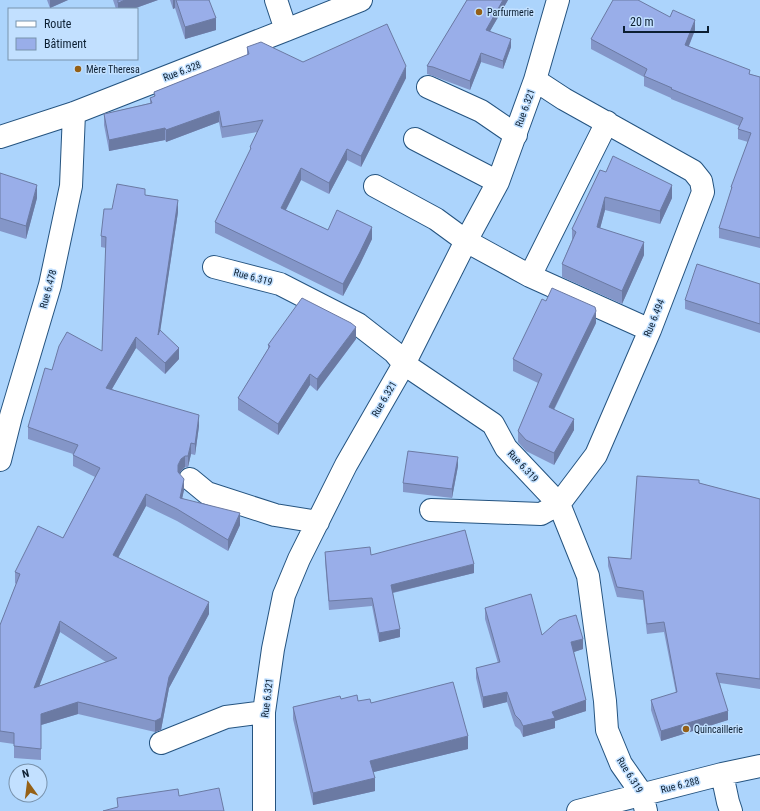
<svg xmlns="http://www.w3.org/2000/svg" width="760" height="811" viewBox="0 0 760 811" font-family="'Roboto Condensed',sans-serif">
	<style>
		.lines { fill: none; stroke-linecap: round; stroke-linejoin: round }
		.minor-casing { stroke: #255480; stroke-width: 24 }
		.minor { stroke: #fff; stroke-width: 22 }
		.wall { fill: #8496c8; fill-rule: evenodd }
		.shaded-wall { fill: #6b7aa3 }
		.building { fill: #99aee9; stroke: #6b7aa3; fill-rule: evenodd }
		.poi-dot { fill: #956016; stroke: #c2e0ff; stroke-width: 1.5 }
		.labels { text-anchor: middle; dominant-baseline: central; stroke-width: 3; stroke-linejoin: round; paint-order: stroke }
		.poi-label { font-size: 10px; fill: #0c1f32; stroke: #c2e0ff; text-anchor: start }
		.street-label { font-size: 10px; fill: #0c1f32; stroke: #c2e0ff }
	</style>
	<rect width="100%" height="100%" fill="#acd4fc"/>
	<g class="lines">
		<defs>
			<path id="minor" d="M276 0 286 30
				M428 87 481 111 516 135
				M0 137 74 113 286 30 361 0
				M415 139 498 182
				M375 186 436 219 466 241 530 276 650 330
				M214 267 280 284 358 324 394 352 404 364 493 424 506 448 559 504 588 576 605 701 607 730 621 764 642 794 646 811
				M530 276 607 122
				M0 460 11 416 50 285 71 186 74 113
				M190 479 207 493 275 515 318 522
				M431 510 541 514 559 504 596 455 650 330 703 192 701 181 693 171 564 99 535 80
				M161 743 226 717 264 712
				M722 774 728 802 731 811
				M264 811V712L273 649 284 595 299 559 346 465 404 364 466 241 498 182 535 80 558 0
				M578 811 722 774 760 766"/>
		</defs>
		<use href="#minor" class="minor-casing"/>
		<use href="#minor" class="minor"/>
	</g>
	<path class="wall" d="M47 0H68L50 8Z
		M113 0H158L133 9H116Z
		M170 0H209L216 30 185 39 175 8 173 9Z
		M467 0H508L490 31 511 47 503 69 481 62 470 90 433 76 427 74V66Z
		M670 17 695 30 689 46 750 74 760 77V248L719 238V228L731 190V187L748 142 738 139V129L739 126 671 99V98L644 86V77L591 49V39Z
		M247 47 303 62 406 78 361 167 347 160 329 194 301 180 286 210 328 230 372 239 360 264 343 296 215 233V222L250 151V147L257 132 222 138 219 122 166 142 165 140 109 151 104 125V114L150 103V98L154 97V92L247 55Z
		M600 170 672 198 660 224 605 210 600 228 644 255 622 304 562 277V264L572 240V229Z
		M0 173 37 198 26 239 0 231Z
		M145 195 178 212 160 330 179 359 165 374 136 348 112 389 199 426 195 455 191 454 188 467H185L179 473 184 490 182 498 240 525 228 551 177 521 146 506 118 558 209 614 169 688 161 730 155 732 78 714 41 725V760L14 758V744L0 742V625L16 584 15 583V572L63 538 95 477 73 466V454L28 439V427L52 370 102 351 106 248 101 247V236L112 209ZM60 632 106 662 39 686Z
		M760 284V333L685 309V300Z
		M596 323 554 410 574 430 554 465 526 451 518 442V431L538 383 513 371V359Z
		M356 339 317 391 310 385 278 435 238 410V398L268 349V345Z
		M458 466 452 498 403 492V483Z
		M699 483 760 499V689L720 683 728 720 661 741 651 710V700L676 693 664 632 647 634 643 600 617 597 608 566V557L631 559Z
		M325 552 371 555 474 573 393 593 400 637 379 642 372 606 329 610 325 561Z
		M485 608 542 635 583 649 574 652 586 711 555 721V728L523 737 520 730 515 726 507 702 483 708 476 678V668L498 663 485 619Z
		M341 699 371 703 468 749 373 772 375 791 313 805 293 719V707Z"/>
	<path class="shaded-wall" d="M50 0H68L50 8Z
		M125 0H158L133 9H118V3Z
		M173 0H175V8L173 9Z
		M503 0H508L486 38V30Z
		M216 18V30L185 39V27Z
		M695 20V30L685 55V45Z
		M511 39V47L503 69V61Z
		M481 53V62L470 90V81Z
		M406 66V78L361 167V156Z
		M219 111V122L166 142V130Z
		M165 128V140L109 151V140Z
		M347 149V160L329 194V183Z
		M301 168V180L281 219V208Z
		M37 185V198L26 239V226Z
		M672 185V198L660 224V211Z
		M605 197V210L597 240V227Z
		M178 200V212L158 346V335Z
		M372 227V239L360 264 343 296V284Z
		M644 242V255L622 304V291Z
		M596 311V323L549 419V407Z
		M356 327V339L317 391V379Z
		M136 337V348L106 399V388Z
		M179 348V359L165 374V363Z
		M310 374V385L278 435V424Z
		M199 415V426L195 455V444Z
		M574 419V430L554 465V453Z
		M191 443V454L188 467V456Z
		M185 456V467L181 471 178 477V465L181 459Z
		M458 457V466L452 498V489Z
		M184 479V490L180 509V498Z
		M146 494V506L113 567V555Z
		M240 513V525L228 551V540Z
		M474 564V573L391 593V585Z
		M209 602V614L169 688 161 730 155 732V721L169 677Z
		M60 621V632L34 700V688Z
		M400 629V637L379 642V633Z
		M583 639V649L571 653V642Z
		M507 692V702L483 708V697Z
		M586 700V711L555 721V728L523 737V726L552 712Z
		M78 702V714L41 725V760V714Z
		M728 711V720L661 741V731Z
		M468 736V749L370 773V761Z
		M375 778V791L313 805V793Z"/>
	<path class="building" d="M118 0H125L118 3Z
		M176 0H209L216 18 185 27Z
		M467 0H503L486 30 511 39 503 61 481 53 470 81 433 67 427 66Z
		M613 0H638L670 17 673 10 695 20 685 45 750 70 749 74 760 77V238L719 228 732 187H731L751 133 738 129 743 118 671 89 672 88 644 76 647 69 591 39Z
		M387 24 406 66 361 156 347 149 329 183 301 168 281 208 328 230 337 210 372 227 360 252 343 284 215 222 251 148 250 147 263 120 222 127 219 111 166 130 165 128 109 140 104 114 152 103 150 98 155 96 154 92 249 54 247 47 261 42 303 62Z
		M613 156 672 185 660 211 605 197 597 227 644 242 622 291 562 264 576 232 572 229 600 170 606 172Z
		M0 173 37 185 26 226 0 218Z
		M117 184 145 189V195L178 200 158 335 160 330 179 348 165 363 136 337 106 388 199 415 195 444 191 443 188 456H185L181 459 178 465V472L184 479 180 498 240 513 228 540 177 509 146 494 113 555 209 602 169 677 161 718 155 721 78 702 41 714V749L14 746V733L0 731V625L20 574 15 572 38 526 63 538 100 468 73 455 78 445 28 427 45 368 52 370 59 346 67 332 102 351 106 237 101 236 104 209H112ZM60 621 117 658 34 688Z
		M697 264 760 284V324L685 300Z
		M552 288 595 307 596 311 549 407 574 419 554 453 526 440 518 431 542 374 513 359 542 299 546 301Z
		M302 298 351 323 356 327 317 379 310 374 278 424 238 398 270 346 268 345Z
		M408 451 458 457 452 489 403 483Z
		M637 476 699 480V483L760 499V679L716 673 728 711 661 731 651 700 677 692 664 622 647 624 643 591 617 587 608 557 631 559Z
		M465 530 474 564 391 585 400 629 379 633 372 598 329 601 325 552 370 547 371 555Z
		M531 594 542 635 559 620 576 615 583 639 571 642 586 700 552 712 555 718 523 726 520 720 515 715 507 692 483 697 476 668 500 662 485 608Z
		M453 682 468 736 370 761 375 778 313 793 293 707 340 696 341 699 357 695 358 701 370 699 371 703Z
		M219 788 224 811H103L118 807 117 798 178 789 179 796Z"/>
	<g class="poi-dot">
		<circle cx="479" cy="12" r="4"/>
		<circle cx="78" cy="69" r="4"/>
		<circle cx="686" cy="729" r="4"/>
	</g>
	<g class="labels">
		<g class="poi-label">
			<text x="487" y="12">Parfurmerie</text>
			<text x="86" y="69">Mère Theresa</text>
			<text x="694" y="729">Quincaillerie</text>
		</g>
		<g class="street-label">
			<text transform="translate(182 71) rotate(-21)">Rue 6.328</text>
			<text transform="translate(525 108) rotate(-70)">Rue 6.321</text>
			<text transform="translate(253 277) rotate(15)">Rue 6.319</text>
			<text transform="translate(48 289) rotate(-75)">Rue 6.478</text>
			<text transform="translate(654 318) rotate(-68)">Rue 6.494</text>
			<text transform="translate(384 399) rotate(-60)">Rue 6.321</text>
			<text transform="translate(523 466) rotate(47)">Rue 6.319</text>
			<text transform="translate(267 698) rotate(-83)">Rue 6.321</text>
			<text transform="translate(630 775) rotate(58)">Rue 6.319</text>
			<text transform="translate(680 785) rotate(-14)">Rue 6.288</text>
		</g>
	</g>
	<rect x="8" y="8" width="130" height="52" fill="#c2e0ff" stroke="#7993ad"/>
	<rect x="16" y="21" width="20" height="6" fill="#ffffff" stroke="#7993ad"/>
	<text x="44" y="28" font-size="12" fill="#0c1f32">Route</text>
	<rect x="16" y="38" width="20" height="12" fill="#99aee9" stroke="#7993ad"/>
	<text x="44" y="48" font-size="12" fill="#0c1f32">Bâtiment</text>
	<g transform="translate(28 783) rotate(346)"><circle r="19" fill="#c2e0ff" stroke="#7993ad"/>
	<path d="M0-3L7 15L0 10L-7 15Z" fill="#956016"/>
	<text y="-6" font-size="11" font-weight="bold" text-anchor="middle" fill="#0c1f32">N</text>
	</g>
	<path d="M624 26v6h84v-6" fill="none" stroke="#0c1f32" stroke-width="2"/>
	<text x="630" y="26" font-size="12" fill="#0c1f32" stroke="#c2e0ff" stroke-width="3" paint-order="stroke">20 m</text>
</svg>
